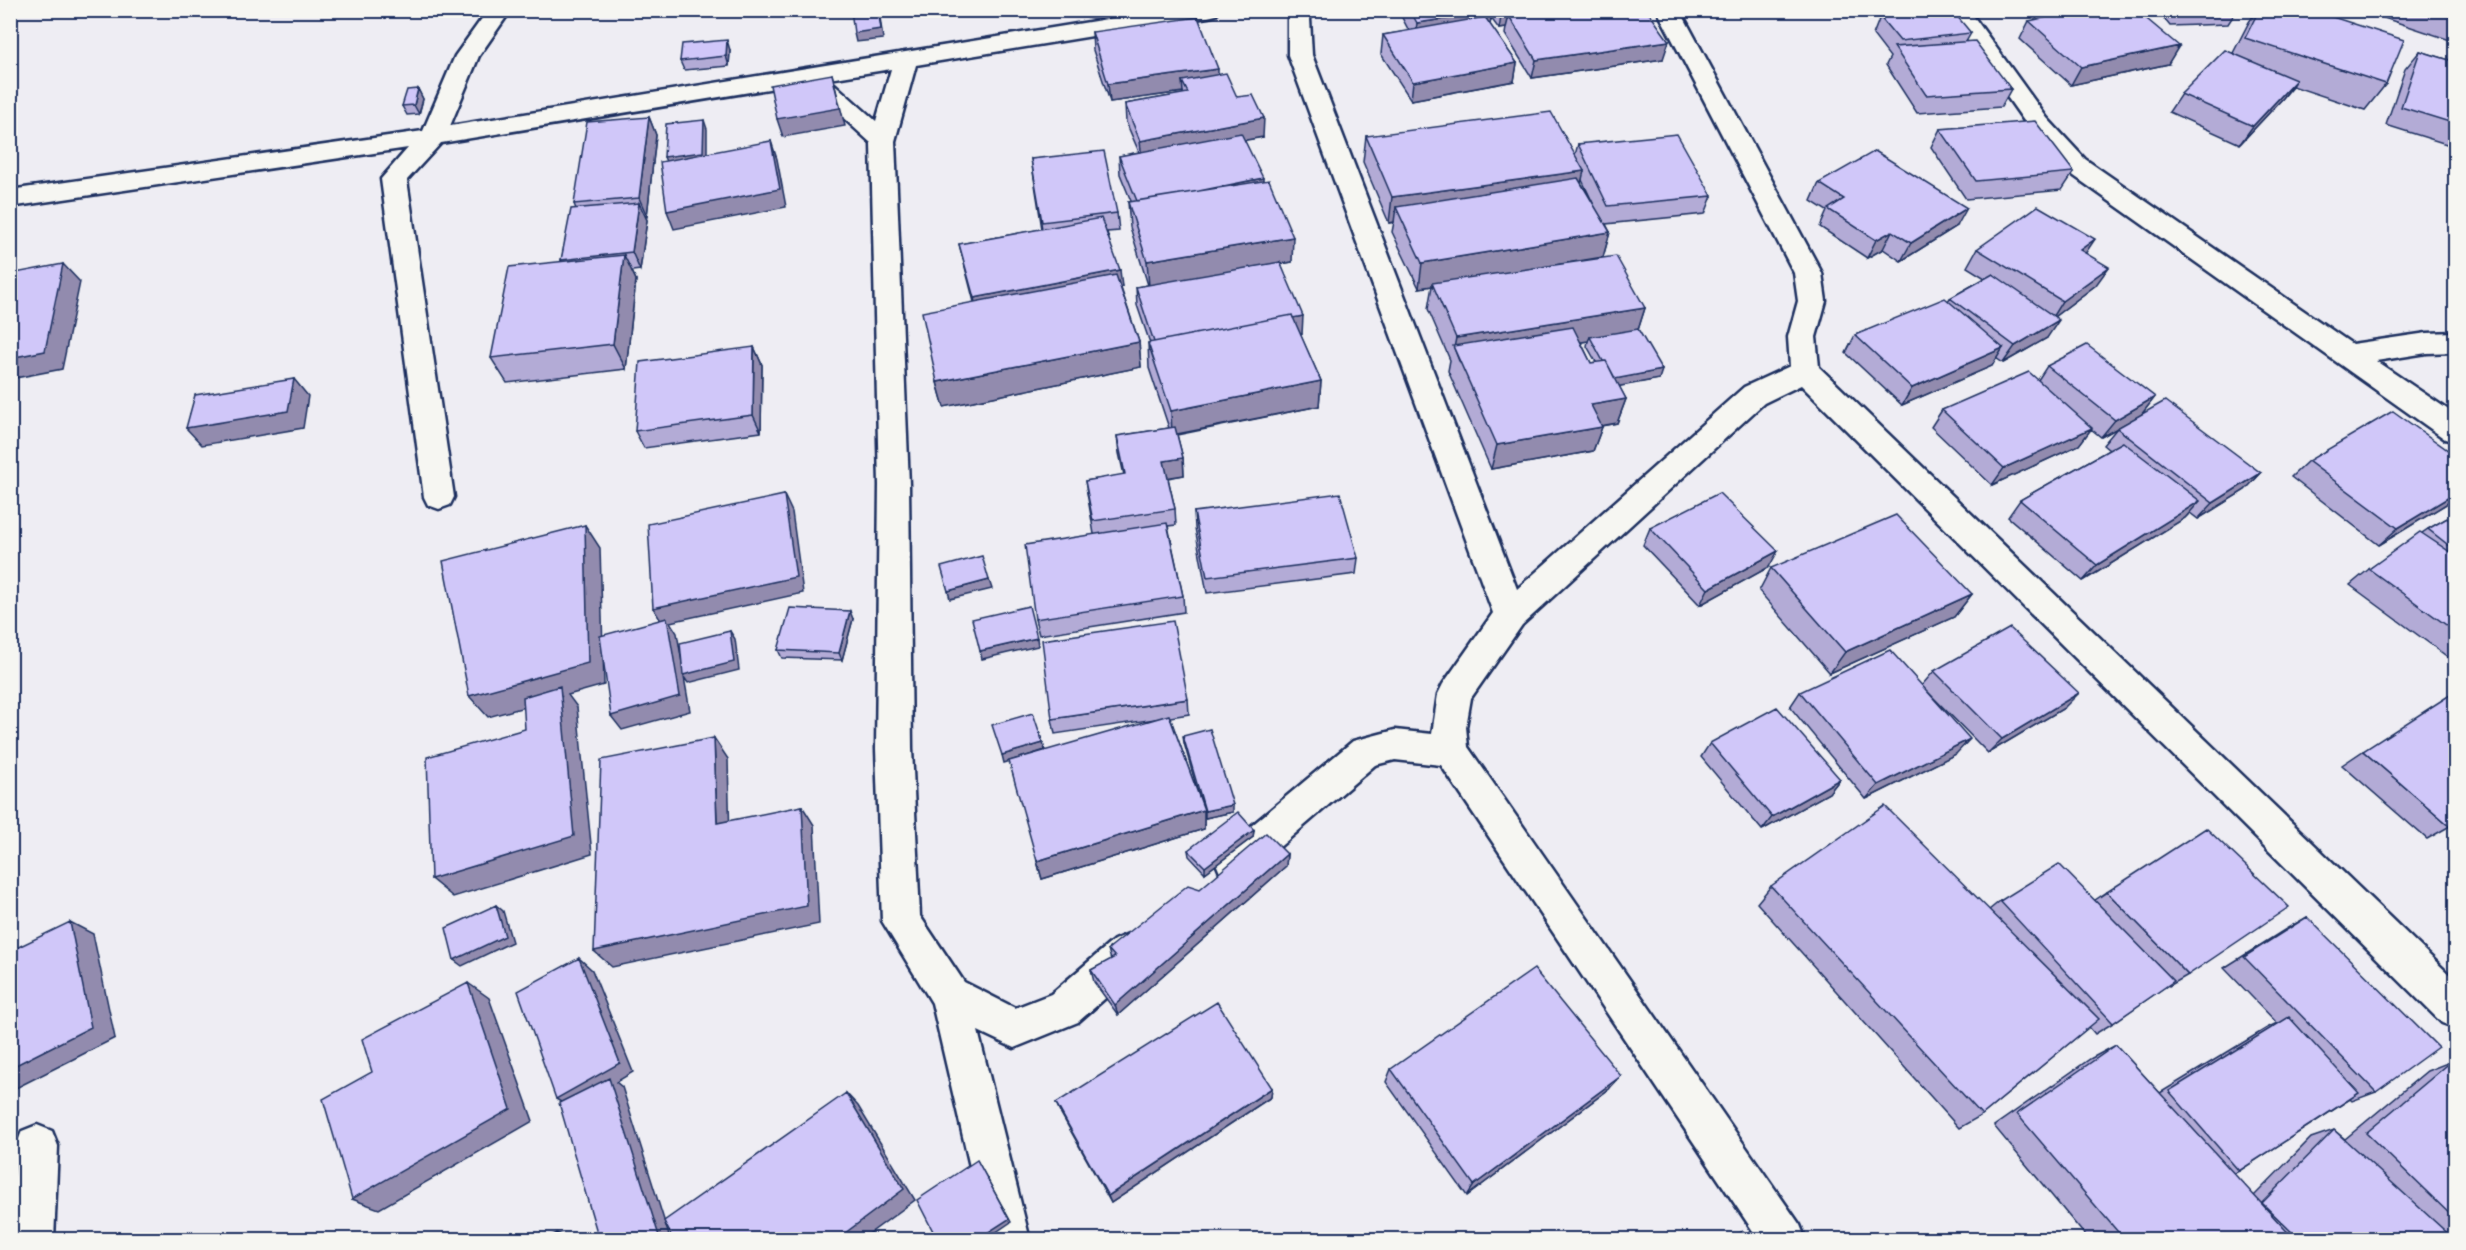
<svg xmlns="http://www.w3.org/2000/svg" width="2466" height="1250" viewBox="0 0 2466 1250" font-family="'Balsamiq Sans',sans-serif">
	<style>
		.lines { fill: none; stroke-linecap: round; stroke-linejoin: round }
		.minor-casing { stroke: #1b2f5e; stroke-width: 5 }
		.minor { fill: #f6f6f2; fill-rule: evenodd }
		.wall { fill: #b3abd6; stroke: #1b2f5e; stroke-width: 1.5; fill-rule: evenodd }
		.shaded-wall { fill: #928bae; stroke: #1b2f5e; stroke-width: 1.5 }
		.building { fill: #d0c7f9; stroke: #1b2f5e; stroke-width: 1.5 }
	</style>
	<rect width="100%" height="100%" fill="#eeedf3"/>
	<filter id="ink" filterUnits="userSpaceOnUse"><feTurbulence type="fractalNoise" baseFrequency=".0167" numOctaves="2"/><feDisplacementMap in="SourceGraphic" scale="12" xChannelSelector="R" yChannelSelector="G"/><feConvolveMatrix kernelMatrix="1 2 1 2 8 2 1 2 1" color-interpolation-filters="sRGB"/></filter>
	<g filter="url(#ink)">
		<g class="lines">
			<defs>
				<path id="minor" d="M488 10H511L479 56 450 126 1163 10H1219L1216 15 1208 17 916 65 895 141 909 485 912 749 920 916 964 982 1015 1008 1051 994 1114 940 1128 934 1142 940 1147 953 1142 966 1078 1022 1014 1048 978 1031 1030 1240H987L932 1003 882 921 876 749 879 485 871 143 805 83 441 143 407 180 454 497 450 505 439 509 428 505 424 497 381 179 408 148 10 207V190L423 131 455 56ZM891 69 876 121 829 79Z
					M1291 10H1314L1310 19 1312 55 1517 589 1744 387 1790 366 1788 337 1798 301 1794 273 1657 10H1680L1822 273 1826 301 1816 337 1819 367 2456 981V1028L2442 1023 1801 385 1764 403 1522 625 1471 698 1466 727 1468 747 1800 1225 1806 1240H1759L1441 765 1395 760 1375 765 1247 875 1234 880 1221 875 1216 863 1221 851 1353 741 1395 730 1432 734 1438 694 1443 684 1493 613 1288 55V19Z
					M1946 10H1969L2047 118 2085 159 2352 344 2427 333 2456 332V352L2427 353 2376 361 2456 415V442L2445 439 2067 171 2029 128Z
					M37 1125 52 1131 58 1146 54 1240H10L16 1146 22 1131Z"/>
			</defs>
			<use href="#minor" class="minor-casing"/>
			<use href="#minor" class="minor"/>
		</g>
		<path class="wall" d="M1398 10H1647L1663 59 1532 78 1505 34 1506 28 1499 29 1491 18 1490 25 1517 63 1514 81 1411 100 1381 54 1383 35 1409 31Z
			M2157 10H2237L2228 24 2170 26Z
			M2257 10H2311L2386 84 2365 110 2293 86 2283 98 2240 144 2169 112 2181 94 2233 53 2249 22Z
			M2360 10H2456V42Z
			M1880 17 1971 33 1966 42 2011 89 2001 107 1917 113 1886 65 1890 57 1873 35Z
			M2029 21 2168 64 2071 85 2020 39Z
			M1092 32 1218 74 1237 97 1263 137 1244 140 1263 181 1292 262 1281 264 1302 334H1300L1321 381 1319 406 1177 435 1183 458 1184 475 1168 478 1175 509 1176 525 1168 526 1183 596 1184 612 1039 635 1035 619 1094 534 1085 481 1124 475 1119 453 1117 436 1169 428 1149 368 1148 343H1150L1137 305 1136 287 1148 285 1130 227 1128 202 1131 201 1120 174 1119 156 1139 152 1126 122 1125 104 1183 94V92L1110 102 1093 50Z
			M730 50 729 66 684 70 680 61Z
			M2420 51 2456 62V147L2386 125 2405 69Z
			M418 89 423 99 419 114 407 115 402 106Z
			M649 117 656 135 647 216H645L647 220 640 270 632 271 636 280 626 369 507 383 491 358 562 262 561 260 576 209 574 204Z
			M1940 129 2074 172 2062 190 1966 199 1931 147Z
			M1366 136 1575 155 1578 144 1712 196 1705 214 1606 224 1610 232 1603 257 1557 265 1645 308 1638 330 1659 379 1619 386 1626 399 1617 423 1601 426 1602 427 1593 451 1491 469 1448 371 1450 360 1428 309 1432 286 1419 288 1392 232 1394 222 1389 223 1363 162ZM1582 180 1593 203 1581 183ZM1588 341 1587 346 1596 362 1591 363 1581 342Z
			M1031 159 1117 213 1119 231 1107 232 1122 287 1121 288 1139 342 1141 367 944 407 937 382 974 302 959 244 1042 229Z
			M1819 183 1957 226 1901 261 1883 249 1867 258 1820 227 1827 211 1811 201Z
			M1977 249 2085 253 2096 285 2054 317 2047 338 2003 363 1996 358 1992 366 1902 405 1846 353 1855 335 1948 301 1950 298 1985 278 1967 267Z
			M754 347 762 365 761 432 644 448 635 431Z
			M2047 366 2155 397 2141 415 2261 473 2245 490 2198 519 2190 513 2185 518 2083 581 2008 517 2020 500 2109 450 2103 445 2117 428 2138 416 2101 437 2091 429 2079 445 1992 485 1931 427 1942 410 2038 380Z
			M2456 456V498L2379 545 2291 477 2308 461Z
			M1194 512 1358 558 1356 574 1207 593 1195 528Z
			M2456 513V663L2350 585 2369 569 2428 529Z
			M1650 528 1769 567 1700 605 1643 545Z
			M1771 568 1972 594 1954 617 1830 673 1759 591Z
			M853 619 842 660 782 658 778 650Z
			M1934 671 2064 708 1988 753 1927 691 1956 754 1866 799 1790 707 1800 692 1922 685Z
			M1188 699 1189 714 1170 717 1201 803 1184 743 1183 736 1233 812 1205 818 1204 812V829L1042 879 1037 861 1155 719 1055 734 1052 719Z
			M1710 743 1840 779 1829 793 1762 830 1701 757Z
			M2363 751 2450 826 2427 839 2342 765Z
			M1254 830 1253 837 1205 873 1189 856 1188 850Z
			M1287 854 1286 866 1118 1015 1094 982 1091 970 1111 960 1108 949 1200 889Z
			M1771 886 1989 910 2000 901 2095 900 2107 892 2188 975 2169 986 2168 985 2113 1023 2095 1034 2089 1027 1982 1115 1959 1128 1757 903Z
			M2307 917 2376 1092 2352 1101 2350 1099 2239 1171 2233 1174 2254 1196 2311 1138 2334 1130 2345 1139 2427 1071 2452 1061 2456 1064V1239H2088L1994 1126 2090 1059 2116 1045 2160 1093 2267 1028 2277 1023 2224 968 2286 929Z
			M1391 1069 1609 1089 1467 1196 1386 1082Z
			M1272 1088 1271 1097 1111 1203 1060 1112 1056 1103Z"/>
		<path class="shaded-wall" d="M878 10H879L883 39 856 42 854 33Z
			M1505 10H1606L1509 16 1506 28 1499 29 1502 11Z
			M1492 12 1489 30 1415 41 1417 23Z
			M727 40 730 50 729 66 726 56Z
			M1669 41 1663 59 1532 78 1536 60Z
			M2179 46 2168 64 2071 85 2081 67Z
			M1517 63 1514 81 1411 100 1413 82Z
			M1218 69V87L1182 81 1183 92 1110 102 1108 84Z
			M832 74 845 126 783 137 777 119Z
			M2296 80 2283 98 2240 144 2253 126Z
			M418 89 423 99 419 114 414 105Z
			M649 117 656 135 647 216 639 198Z
			M1264 118 1263 137 1142 159 1140 141Z
			M704 120 707 129V161L668 166 664 157Z
			M771 141 777 159 786 207 674 229 667 211Z
			M1584 171 1578 196 1396 207 1394 222 1389 223 1392 197Z
			M1263 178V196L1138 203Z
			M639 203 647 220 640 270 632 252Z
			M1967 208 1957 226 1901 261 1911 243Z
			M1892 231 1883 249 1867 258 1876 240Z
			M1610 232 1603 257 1433 285 1432 283V286L1419 288 1422 263Z
			M1293 237 1292 262 1149 286 1147 261Z
			M2095 239 2083 257 2080 250Z
			M624 255 636 280 626 369 613 344Z
			M63 264 80 282 62 369 10 379V358Z
			M2109 267 2096 285 2051 319 2062 301Z
			M1120 270 1122 287 978 316 974 298Z
			M1645 308 1637 333 1590 337 1588 341 1459 361 1454 348 1456 338Z
			M1303 316 1302 334 1155 360 1154 342Z
			M2059 320 2047 338 2003 363 2015 346Z
			M1139 342 1141 367 944 407 937 382Z
			M754 347 762 365 761 432 753 415Z
			M2003 348 1992 366 1902 405 1912 388Z
			M1662 370 1659 379 1610 388 1613 379Z
			M294 379 308 396 303 428 202 445 186 428Z
			M1321 381 1319 406 1172 435 1171 411Z
			M2155 397 2141 415 2101 437 2115 420Z
			M1626 399 1617 423 1583 429 1591 405Z
			M1602 427 1593 451 1491 469 1497 445Z
			M2092 428 2079 445 1992 485 2004 468Z
			M1183 458 1184 475 1165 478 1164 461Z
			M2261 473 2245 490 2198 519 2213 503Z
			M2456 493V498L2379 545 2398 528Z
			M784 495 792 512 803 593 670 622 677 633 684 675 730 631 735 639 739 670 688 683 684 677 690 711 622 730 611 716 663 624 653 608Z
			M2200 501 2185 518 2083 581 2097 565Z
			M585 525 600 548 604 685 568 695 577 707 592 854 453 897 431 879 561 697 488 717 469 696Z
			M1778 551 1769 567 1700 605 1708 589Z
			M989 580 992 589 950 599 948 591Z
			M1972 594 1954 617 1830 673 1845 652Z
			M850 611 853 619 842 660 839 653Z
			M1037 638 1038 646 982 659 980 651Z
			M2079 693 2064 708 1988 753 2002 739Z
			M714 738 728 759 730 842 717 823Z
			M1970 739 1956 754 1866 799 1878 785Z
			M1043 743 1045 750 1004 763 1002 755Z
			M1840 779 1829 793 1762 830 1772 817Z
			M1233 805V812L1205 818V811Z
			M802 806 814 825 819 924 612 967 594 951Z
			M1204 810V829L1042 879 1037 861Z
			M1254 830 1253 837 1205 873V867Z
			M1287 854 1286 866 1118 1015 1115 1005Z
			M496 905 503 911 512 942 462 966 454 960Z
			M70 922 93 934 115 1038 10 1091V1068Z
			M579 958 592 970 633 1072 616 1082 622 1087 670 1239H660L571 1108 556 1099Z
			M468 983 489 998 533 1121 379 1209 352 1199Z
			M1621 1076 1609 1089 1467 1196 1474 1185Z
			M1272 1088 1271 1097 1111 1203 1108 1196Z
			M846 1093 858 1106 915 1200 862 1239H837Z
			M977 1160 1011 1222 986 1239H978Z
			M557 1233 565 1236 566 1239H559Z"/>
		<path class="building" d="M851 10H878L881 29 854 33Z
			M1410 10H1491L1492 12 1417 23Z
			M1547 10H1647L1669 41 1536 60 1509 16Z
			M1935 10H1952L1971 33 1900 41 1880 17Z
			M2080 10H2136L2179 46 2081 67 2029 21Z
			M2259 10H2311L2404 40 2386 84 2245 38Z
			M2430 10H2456V19Z
			M1198 17 1218 69 1108 84 1092 32Z
			M1485 17 1517 63 1413 82 1383 35Z
			M727 40 726 56 680 61 682 44Z
			M1975 41 2011 89 1926 95 1894 47Z
			M2225 50 2296 80 2253 126 2181 94Z
			M2420 51 2456 62V124L2401 107Z
			M1226 73 1237 97 1253 95 1264 118 1140 141 1125 104 1188 93 1182 81Z
			M832 74 840 108 777 119 770 85Z
			M418 89 414 105 402 106 407 90Z
			M1551 112 1584 171 1392 197 1366 136Z
			M649 117 639 198 574 204 587 122Z
			M704 120 703 152 664 157 666 124Z
			M2035 121 2074 172 1976 181 1940 129Z
			M1241 133 1263 178 1199 191 1137 201 1119 156Z
			M1677 134 1712 196 1608 206 1578 144Z
			M771 141 780 189 667 211 660 162Z
			M1104 151 1117 213 1042 222 1031 159Z
			M1875 151 1967 208 1911 243 1892 231 1876 240 1828 209 1844 199 1819 183Z
			M1578 178 1610 232 1422 263 1396 207Z
			M1269 180 1293 237 1147 261 1128 202Z
			M639 203 632 252 561 260 571 209Z
			M2038 206 2095 239 2080 250 2109 267 2062 301 1977 249Z
			M1101 218 1120 270 974 298 959 244Z
			M624 255 613 344 491 358 509 267Z
			M1616 256 1645 308 1456 338 1432 283Z
			M1280 262 1303 316 1293 318 1292 315 1154 342 1136 287Z
			M63 264 45 351 10 358V274Z
			M1993 274 2059 320 2015 346 1950 298Z
			M1116 275 1139 342 937 382 922 312Z
			M1945 298 2003 348 1912 388 1855 335Z
			M1292 315 1321 381 1171 411 1148 343Z
			M1573 327 1591 363 1606 361 1626 399 1591 405 1602 427 1497 445 1453 346Z
			M1638 329 1662 370 1615 379 1606 361H1603L1590 337Z
			M2087 345 2155 397 2115 420 2047 366Z
			M754 347 753 415 635 431 640 362Z
			M2029 372 2092 428 2004 468 1942 410Z
			M294 379 288 411 186 428 195 395Z
			M2165 401 2261 473 2213 503 2117 428Z
			M2393 411 2456 456V493L2398 528 2308 461Z
			M1175 427 1183 458 1164 461 1175 509 1093 521 1085 481 1125 474 1117 436Z
			M2123 442 2200 501 2097 565 2020 500Z
			M1340 493 1358 558 1207 577 1194 512Z
			M1719 493 1778 551 1708 589 1650 528Z
			M784 495 796 577 653 608 648 524Z
			M2456 513V551L2428 529Z
			M1896 515 1972 594 1845 652 1771 568Z
			M1167 523 1183 596 1035 619 1025 545Z
			M585 525 588 663 469 696 443 561Z
			M2420 532 2456 556V632L2369 569Z
			M982 556 989 580 948 591 941 567Z
			M1029 606 1037 638 980 651 972 619Z
			M790 608 850 611 839 653 778 650Z
			M667 618 680 696 611 716 600 636Z
			M1173 621 1188 699 1052 719 1042 640Z
			M2010 628 2079 693 2002 739 1934 671Z
			M730 631 734 662 683 675 680 643Z
			M1890 650 1970 739 1878 785 1800 692Z
			M560 686 574 836 431 879 427 757 525 729 523 697Z
			M2453 693 2456 695V822L2450 826 2363 751Z
			M1777 707 1840 779 1772 817 1710 743Z
			M1033 713 1043 743 1002 755 992 725Z
			M1169 715 1204 810 1037 861 1009 761Z
			M1210 729 1233 805 1205 811 1183 736Z
			M714 738 717 823 802 806 807 906 594 951 601 760Z
			M1885 806 2099 1019 1982 1115 1771 886Z
			M1238 812 1254 830 1205 867 1188 850Z
			M2206 828 2289 907 2188 975 2107 892Z
			M1266 833 1287 854 1115 1005 1091 970 1115 957 1108 949 1188 885 1200 889Z
			M2059 864 2174 981 2113 1023 2000 901Z
			M496 905 505 936 454 960 446 928Z
			M2307 917 2438 1047 2376 1092 2244 957Z
			M70 922 91 1027 10 1068V951Z
			M579 958 620 1063 556 1099 518 991Z
			M1534 969 1621 1076 1474 1185 1391 1069Z
			M468 983 511 1109 352 1199 323 1099 372 1072 362 1039Z
			M1217 1002 1272 1088 1108 1196 1056 1103Z
			M2289 1017 2359 1093 2239 1171 2169 1091Z
			M2116 1045 2294 1239H2124L2017 1114Z
			M2452 1061 2456 1064V1220L2366 1133Z
			M609 1078 660 1239H599L559 1103Z
			M846 1093 904 1189 837 1239H673L664 1221Z
			M2334 1130 2454 1239H2299L2262 1203Z
			M977 1160 1009 1219 978 1239H937L917 1200Z
			M1743 1231 1749 1239H1730Z
			M557 1233 559 1239H544Z"/>
	</g>
	<rect width="2466" height="1250" fill="none" stroke="#f6f6f2" stroke-width="36"/>
	<rect x="18" y="18" width="2430" height="1214" fill="none" stroke="#1b2f5e" stroke-width="2" filter="url(#ink)"/>
</svg>
